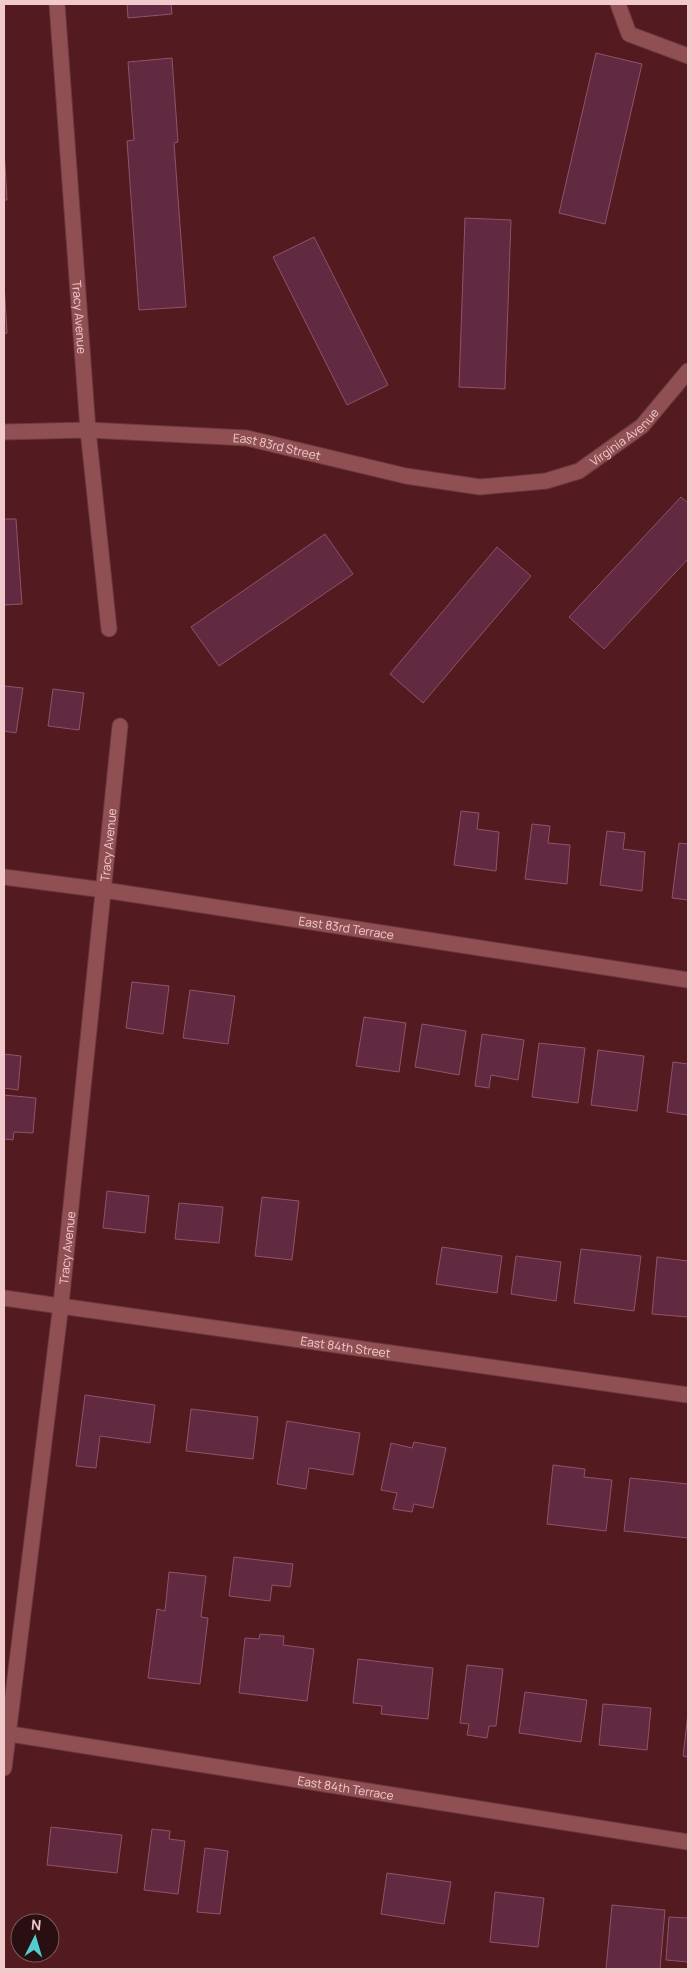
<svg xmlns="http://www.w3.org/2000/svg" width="692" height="1973" viewBox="0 0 692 1973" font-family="Manrope,sans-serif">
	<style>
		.building { fill: #622a41; stroke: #90536a }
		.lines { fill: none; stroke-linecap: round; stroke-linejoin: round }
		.street-casing { stroke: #6a393f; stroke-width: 17 }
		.street { stroke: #905053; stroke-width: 15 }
		.labels { text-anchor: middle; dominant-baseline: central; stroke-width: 4.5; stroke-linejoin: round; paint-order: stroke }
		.street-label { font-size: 12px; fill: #f1cbcb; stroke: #290f11 }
	</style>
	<rect width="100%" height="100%" fill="#531a20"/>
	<path class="building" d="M127 4H171L172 14 128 18Z
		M596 53 642 64 605 224 559 213Z
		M172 58 178 142 174 143 186 307 139 310 127 141 134 140 128 62Z
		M4 148 7 200H4Z
		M465 218 511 220 505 389 459 387Z
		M314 237 388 385 347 405 273 257Z
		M4 283 7 333 4 334Z
		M681 497 688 503V559L604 649 569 617Z
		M4 519H16L22 604 4 605Z
		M325 534 353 574 219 666 191 627Z
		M497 547 531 576 423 703 390 674Z
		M4 686 23 688 16 733 4 731Z
		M53 689 84 693 79 730 48 726Z
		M461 811 479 813 477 829 499 832 496 871 454 865Z
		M532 824 550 826 548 843 570 845 567 884 525 879Z
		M607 831 625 833 623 849 645 852 642 891 600 885Z
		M679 843 688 844V900L672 898Z
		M132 982 169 986 163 1034 126 1028Z
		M190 990 235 996 228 1044 183 1038Z
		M364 1017 406 1023 399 1072 356 1066Z
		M422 1024 466 1031 459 1075 415 1067Z
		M482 1034 524 1040 518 1080 491 1075 489 1088 475 1086Z
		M539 1043 585 1048 578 1103 532 1097Z
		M598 1050 644 1056 637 1111 591 1105Z
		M4 1054 21 1056 18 1090 4 1088Z
		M673 1062 688 1064V1115L667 1112Z
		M4 1095 36 1098 33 1133 14 1132 13 1140 4 1139Z
		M107 1191 149 1196 145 1233 103 1228Z
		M262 1197 299 1201 292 1260 255 1256Z
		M179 1203 223 1207 219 1243 175 1239Z
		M442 1247 502 1256 497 1293 436 1284Z
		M581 1249 641 1256 634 1311 574 1303Z
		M516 1256 561 1262 556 1301 511 1294Z
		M657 1257 688 1261V1317L652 1314Z
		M85 1395 155 1405 150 1443 100 1436 96 1468 76 1466Z
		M191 1409 258 1417 253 1459 186 1451Z
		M287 1421 360 1433 353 1475 309 1468 306 1489 277 1484Z
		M414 1442 446 1448 433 1508 414 1504 412 1512 393 1509 397 1493 381 1490 391 1443 412 1448Z
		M553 1465 585 1469 584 1477 612 1480 606 1531 547 1524Z
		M630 1478 688 1484V1538L624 1531Z
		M234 1557 293 1564 290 1587 272 1585 270 1601 229 1596Z
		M169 1572 206 1576 201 1617 208 1618 200 1684 148 1678 157 1609 165 1611Z
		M260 1634 284 1636 283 1645 314 1649 307 1701 239 1693 245 1638 259 1639Z
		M358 1659 433 1668 428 1719 381 1714 382 1706 353 1703Z
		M467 1665 503 1669 496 1726H489L487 1738 467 1735 469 1724 460 1723Z
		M525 1692 587 1700 581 1742 519 1733Z
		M603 1704 651 1708 647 1750 599 1745Z
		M688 1713V1757L683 1756Z
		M51 1827 122 1835 117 1873 47 1865Z
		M152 1829 170 1831 169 1839 185 1841 178 1894 144 1890Z
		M205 1848 228 1851 220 1914 197 1912Z
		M387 1873 451 1882 444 1924 381 1914Z
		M495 1892 544 1898 538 1947 490 1942Z
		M612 1905 665 1910 660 1969H606Z
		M669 1917 688 1918V1962L666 1960Z"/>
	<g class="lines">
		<defs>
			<g id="street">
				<path id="s1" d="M57 4 88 430 109 629"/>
				<path d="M618 4 629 34 688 56"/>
				<path id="s2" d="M4 432 88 430 247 438 406 476 480 487 546 481 579 471 642 426 688 371"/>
				<path id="s3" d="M4 877 104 890 688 980"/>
				<path id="s4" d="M4 1298 688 1395"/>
				<path id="s5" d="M4 1733 688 1842"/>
				<path id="s6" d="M4 1768 61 1304 120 726"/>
			</g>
		</defs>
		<use href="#street" class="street-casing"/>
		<use href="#street" class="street"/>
	</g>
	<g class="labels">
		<g class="street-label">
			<text stroke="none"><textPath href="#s1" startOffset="314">Tracy Avenue</textPath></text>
			<text stroke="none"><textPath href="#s2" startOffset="639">Virginia Avenue</textPath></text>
			<text stroke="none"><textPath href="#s2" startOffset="274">East 83rd Street</textPath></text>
			<text stroke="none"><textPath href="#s6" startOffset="929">Tracy Avenue</textPath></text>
			<text stroke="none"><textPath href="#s3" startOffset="346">East 83rd Terrace</textPath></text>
			<text stroke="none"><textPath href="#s6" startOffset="524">Tracy Avenue</textPath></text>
			<text stroke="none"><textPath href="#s4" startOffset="345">East 84th Street</textPath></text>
			<text stroke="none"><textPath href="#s5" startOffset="346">East 84th Terrace</textPath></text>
		</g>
	</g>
	<rect width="692" height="1973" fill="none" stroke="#f1cbcb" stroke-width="10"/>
	<g transform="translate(35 1938) rotate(5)"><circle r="24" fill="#290f11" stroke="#795a5b"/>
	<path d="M0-4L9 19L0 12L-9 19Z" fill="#52cdcf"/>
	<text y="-8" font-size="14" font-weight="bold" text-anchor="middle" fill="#f1cbcb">N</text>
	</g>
</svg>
